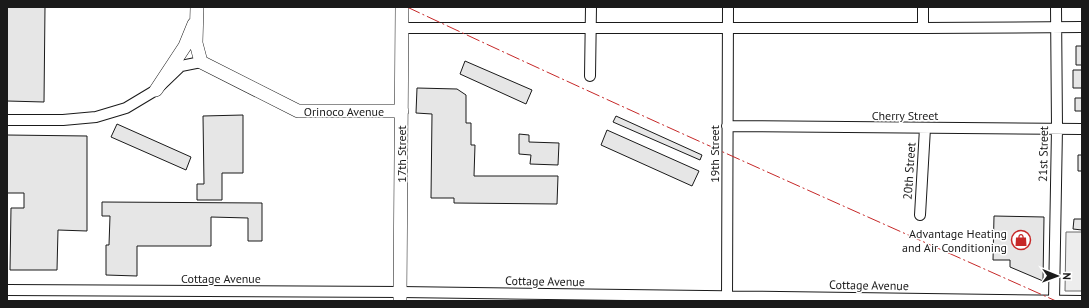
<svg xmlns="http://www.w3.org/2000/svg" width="1089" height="308" viewBox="0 0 1089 308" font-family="'PT Sans',sans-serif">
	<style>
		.parking { fill: #ededed; stroke: #6a6a6a }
		.building { fill: #e6e6e6; stroke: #1a1a1a }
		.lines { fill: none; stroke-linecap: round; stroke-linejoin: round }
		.minor-casing { stroke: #1a1a1a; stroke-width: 12 }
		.tertiary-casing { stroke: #1a1a1a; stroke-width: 14 }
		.minor { stroke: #fff; stroke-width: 10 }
		.tertiary { stroke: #fff; stroke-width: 13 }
		.power { stroke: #c62828; stroke-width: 1; stroke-dasharray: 14 3 2 3; stroke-linecap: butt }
		.labels { text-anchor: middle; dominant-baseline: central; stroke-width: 3; stroke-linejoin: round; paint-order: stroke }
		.street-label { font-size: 12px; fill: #1a1a1a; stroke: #fff }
		.poi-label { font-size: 12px; fill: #1a1a1a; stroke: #fff; text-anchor: end }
	</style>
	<rect width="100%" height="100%" fill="#fff"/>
	<path class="parking" d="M1066 232H1082V291H1065Z"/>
	<path class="building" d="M7 7H45L44 102 7 101Z
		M1076 46H1082V67V65H1076Z
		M465 61 532 90 526 104 460 74Z
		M1073 70H1082V88H1073Z
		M417 88 457 89 466 95V123H471V145H475L474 176H558L557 204 454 203V198H431L432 114 416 113Z
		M1075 98H1082V111H1075Z
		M243 115V173H222V200H197V184H204L203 116Z
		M616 116 702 155 700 160 613 122Z
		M117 124 191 157 186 170 111 137Z
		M607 130 699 171 692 186 601 145Z
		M519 134 529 135V142L559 143 558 165 530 164 531 155 519 154Z
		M7 135 87 136V231L58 230 57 270H10L11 208H24V193H7Z
		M1078 155H1082V171H1078Z
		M102 202 262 203V241H248V218L211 217V246H137V276L106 275V245H109L110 216H102Z
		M994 216 1044 217 1043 281 1010 267V260H993Z
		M1074 219H1082V230L1073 229Z"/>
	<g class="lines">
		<defs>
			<path id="minor" d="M402 28H923L1082 27
				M923 28V7
				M590 76 591 7
				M7 120H63L96 117 126 108 156 90 181 66 201 62
				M727 126 1082 129
				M920 215 925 128
				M7 290 401 292 1082 301
				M1054 300 1057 128 1056 7
				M727 301 728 7"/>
			<path id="tertiary" d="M197 7 196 43 201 62 298 111H402
				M156 90 185 46 194 24
				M400 301 402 7"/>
		</defs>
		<use href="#minor" class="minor-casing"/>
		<use href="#tertiary" class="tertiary-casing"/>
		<use href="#minor" class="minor"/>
		<use href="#tertiary" class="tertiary"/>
		<path class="power" d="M407 7C622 108 839 204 1056 301"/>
	</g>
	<defs>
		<symbol id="shop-ring" viewBox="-11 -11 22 22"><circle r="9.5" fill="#fff" stroke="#c62828" stroke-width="1.5"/><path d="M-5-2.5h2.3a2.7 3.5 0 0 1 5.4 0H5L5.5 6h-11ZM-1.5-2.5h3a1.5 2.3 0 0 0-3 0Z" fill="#c62828"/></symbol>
	</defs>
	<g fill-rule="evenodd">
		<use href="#shop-ring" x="1010" y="229" width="22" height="22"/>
	</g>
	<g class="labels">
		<g class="street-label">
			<text x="344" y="111">Orinoco Avenue</text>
			<text x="905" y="115">Cherry Street</text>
			<text transform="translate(401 154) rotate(-90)">17th Street</text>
			<text transform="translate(714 154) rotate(-90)">19th Street</text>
			<text transform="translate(1043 154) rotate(-89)">21st Street</text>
			<text transform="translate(909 171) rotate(-86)">20th Street</text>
			<text x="221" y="278">Cottage Avenue</text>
			<text transform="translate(545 281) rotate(1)">Cottage Avenue</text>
			<text transform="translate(869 285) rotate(1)">Cottage Avenue</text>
		</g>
		<g class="poi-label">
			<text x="1007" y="233">Advantage Heating<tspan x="1007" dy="14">and Air Conditioning</tspan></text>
		</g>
	</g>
	<rect width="1089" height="308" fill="none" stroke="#1a1a1a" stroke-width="16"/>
	<g transform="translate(1057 276) rotate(91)" stroke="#ffffff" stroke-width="3" paint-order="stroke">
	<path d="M0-3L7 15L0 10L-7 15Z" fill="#1a1a1a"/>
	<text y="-6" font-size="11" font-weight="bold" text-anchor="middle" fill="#1a1a1a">N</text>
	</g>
</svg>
